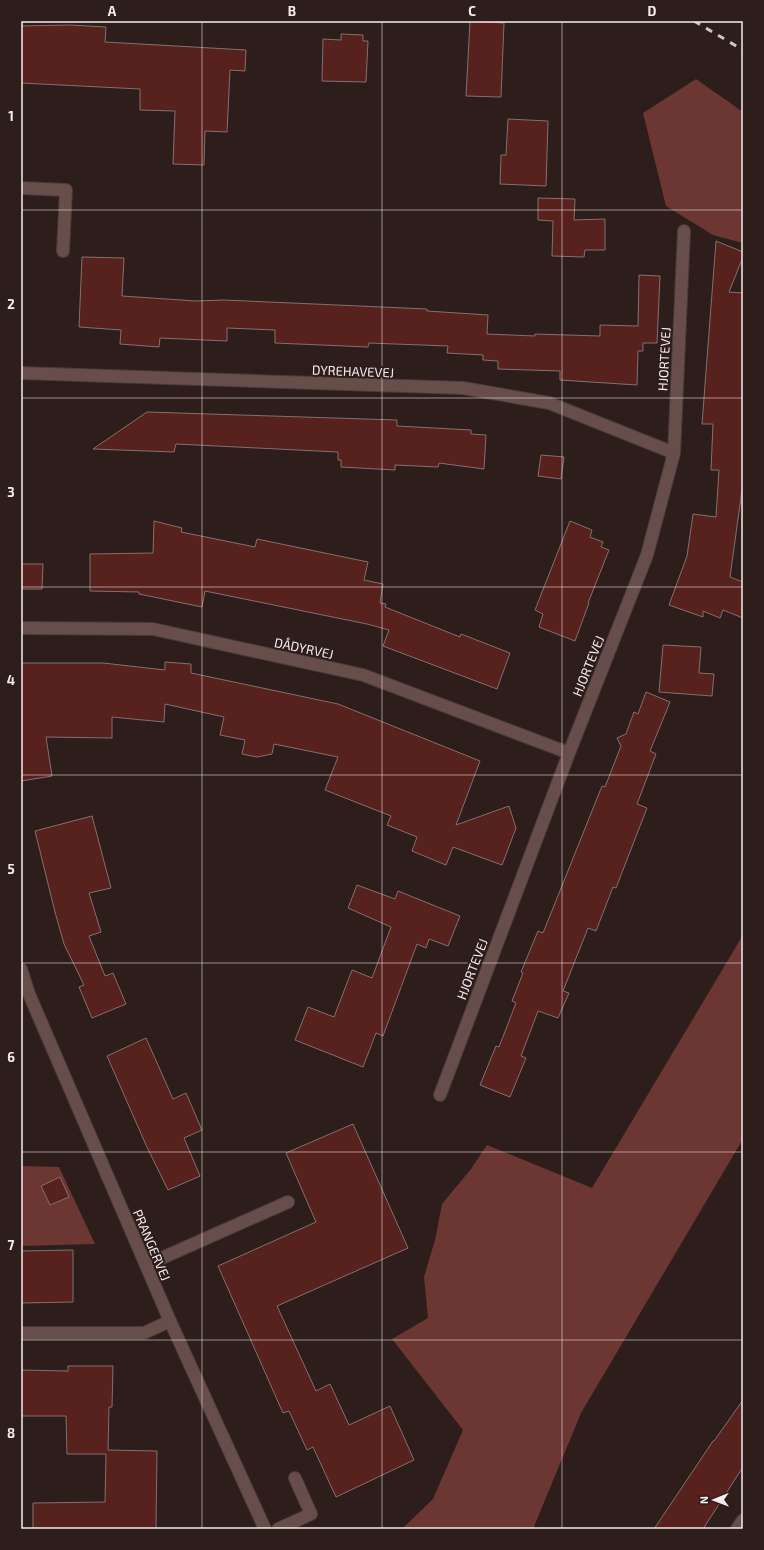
<svg xmlns="http://www.w3.org/2000/svg" width="764" height="1550" viewBox="0 0 764 1550" font-family="'Exo 2',sans-serif">
	<style>
		.green { fill: #6c3732 }
		.building { fill: #57211d; stroke: #83706e }
		.lines { fill: none; stroke-linecap: round; stroke-linejoin: round }
		.service-casing { stroke: #493b39; stroke-width: 14 }
		.minor-casing { stroke: #493b39; stroke-width: 14 }
		.tertiary-casing { stroke: #493b39; stroke-width: 14 }
		.service { stroke: #684e4b; stroke-width: 12 }
		.minor { stroke: #684e4b; stroke-width: 12 }
		.tertiary { stroke: #684e4b; stroke-width: 12 }
		.rail { stroke: #d0c4c3; stroke-width: 3; stroke-dasharray: 7 7; stroke-linecap: butt }
		.grid { fill: none; stroke: #f7eceb; stroke-width: 1; stroke-opacity: 0.55 }
		.labels { text-anchor: middle; dominant-baseline: central; stroke-width: 4; stroke-linejoin: round; paint-order: stroke }
		.street-label { font-size: 13px; fill: #f7eceb; stroke: #2d1e1c }
		.neatline { fill: none; stroke: #f7eceb; stroke-width: 1.5 }
		.grid-label { font-size: 13px; text-anchor: middle; font-weight: bold; fill: #f7eceb }
	</style>
	<rect width="100%" height="100%" fill="#2d1e1c"/>
	<path class="green" d="M696 79 743 112V243L713 235 666 206 643 113Z
		M743 935V1139L581 1413 533 1529H402L433 1499 463 1430 392 1339 428 1318 424 1277 435 1240 442 1204 471 1169 487 1145 592 1188Z
		M21 1166 59 1167 95 1244 21 1246Z"/>
	<path class="building" d="M470 21 504 23 501 97 466 96Z
		M70 25 106 27 105 42 246 50 245 71 230 70 227 132 205 131 204 165 173 164 175 111 140 110V89L21 83V26Z
		M341 34 363 35V41H368L366 82 322 81 323 39 341 40Z
		M508 119 548 121 546 186 500 184 501 155H506Z
		M538 198 575 199 574 220 605 219V250H585L584 257 552 256 553 221 538 220Z
		M716 241 743 252V257L729 292 743 293V483L730 577 743 582V618L723 610 720 618 703 611V617L669 605 687 556 693 514 716 517 719 470H711L713 424H702Z
		M82 257 124 258 122 296 196 301 224 300 427 309V311L488 315 487 334 535 336V334L600 336V325L638 326 639 275 660 276 657 343H643V351H638L637 385 560 380V371L498 369V361L483 360V355L447 353 448 346 369 343 368 347 275 343V330L227 328V341L160 338 159 347 120 344 121 330 79 327Z
		M147 412 397 420V426L471 430V434L486 435 484 469 439 463 438 467 395 465V470L341 467V460H338V452L176 444 174 452 93 449Z
		M541 455 564 457 561 479 538 476Z
		M154 521 182 528 181 532 255 547 257 539 368 562 364 580 383 584 380 603 386 604 385 607 460 637 461 634 510 653 497 689 383 646 389 630 367 624 205 591 202 607 139 594V592L90 591V554L153 553Z
		M570 521 592 530 590 537 603 542 601 547 609 550 588 603H589L575 641 539 627 543 614 535 610Z
		M21 564H43L42 589H21Z
		M663 645 701 647 699 673 714 674 712 696 659 692Z
		M165 662 191 664V673L338 704 480 761 456 825 509 806 516 828 502 865 453 847 446 865 412 851 417 837 387 825 391 816 325 790 338 757 274 744 272 754 257 757 242 754 245 740 220 735 224 717 165 704 164 722 112 717V738L46 737 52 776 21 781V663H103L165 670Z
		M646 692 670 702 650 751 656 754 637 804 647 808 616 888 613 887 596 931 588 928 563 991 569 993 558 1018 538 1011 521 1056 526 1058 510 1097 480 1085 496 1046 499 1047 516 1003 512 1001 523 973 521 972 538 931 543 933 602 786 605 787 621 746 617 738 626 734 634 712 638 714Z
		M92 816 111 888 89 893 101 932 89 936 105 976 113 973 126 1004 92 1018 79 987 84 985 64 944 55 912 35 831Z
		M357 885 395 899 398 891 460 916 448 946 429 939 426 948 417 944 383 1036 376 1033 363 1067 295 1040 308 1007 334 1017 352 970 372 978 391 927 348 908Z
		M146 1038 173 1099 186 1093 202 1130 184 1138 200 1176 168 1190 146 1145 107 1056Z
		M353 1124 408 1248 277 1306 316 1391 330 1384 349 1425 390 1406 414 1460 336 1497 313 1447 307 1450 289 1411 283 1413 218 1266 316 1222 286 1153Z
		M60 1177 69 1197 50 1205 41 1186Z
		M73 1250V1302L21 1303V1251Z
		M68 1366H113L112 1407H109L108 1450 157 1451 156 1529H33V1503L105 1502 106 1454H67L66 1416H21V1370L68 1371Z
		M743 1400V1467L703 1529H654L713 1441H714Z"/>
	<g class="lines">
		<defs>
			<path id="service" d="M21 188 66 190 63 251
				M146 1265 288 1202
				M278 1529 311 1514 295 1478"/>
			<path id="minor" d="M21 373 463 388 549 403 674 453
				M21 628 153 629 363 675 569 753
				M440 1095 569 753 647 555 674 453 684 231
				M21 1333H144L170 1321
				M737 1529 743 1520"/>
			<path id="tertiary" d="M21 969 29 994 170 1321 265 1529"/>
		</defs>
		<use href="#service" class="service-casing"/>
		<use href="#minor" class="minor-casing"/>
		<use href="#tertiary" class="tertiary-casing"/>
		<use href="#service" class="service"/>
		<use href="#minor" class="minor"/>
		<use href="#tertiary" class="tertiary"/>
		<path class="rail" d="M694 21 743 50"/>
	</g>
	<path class="grid" d="M202 21V1529M382 21V1529M562 21V1529M21 210H743M21 398H743M21 587H743M21 775H743M21 963H743M21 1152H743M21 1340H743"/>
	<g class="labels">
		<g class="street-label">
			<text transform="translate(664 359) rotate(-87)">HJORTEVEJ</text>
			<text transform="translate(353 371) rotate(2)">DYREHAVEVEJ</text>
			<text transform="translate(304 648) rotate(12)">DÅDYRVEJ</text>
			<text transform="translate(588 666) rotate(-68)">HJORTEVEJ</text>
			<text transform="translate(472 969) rotate(-69)">HJORTEVEJ</text>
			<text transform="translate(152 1245) rotate(67)">PRANGERVEJ</text>
		</g>
	</g>
	<rect width="764" height="1550" fill="none" stroke="#2d1e1c" stroke-width="44"/>
	<g transform="translate(714 1500) rotate(269)" stroke="#2d1e1c" stroke-width="3" paint-order="stroke">
	<path d="M0-3L7 15L0 10L-7 15Z" fill="#f7eceb"/>
	<text y="-6" font-size="11" font-weight="bold" text-anchor="middle" fill="#f7eceb">N</text>
	</g>
	<rect x="22" y="22" width="720" height="1506" class="neatline"/>
	<g class="grid-label">
		<text x="112" y="16">A</text>
		<text x="292" y="16">B</text>
		<text x="472" y="16">C</text>
		<text x="652" y="16">D</text>
		<text x="11" y="121">1</text>
		<text x="11" y="309">2</text>
		<text x="11" y="497">3</text>
		<text x="11" y="685">4</text>
		<text x="11" y="874">5</text>
		<text x="11" y="1062">6</text>
		<text x="11" y="1250">7</text>
		<text x="11" y="1438">8</text>
	</g>
</svg>
